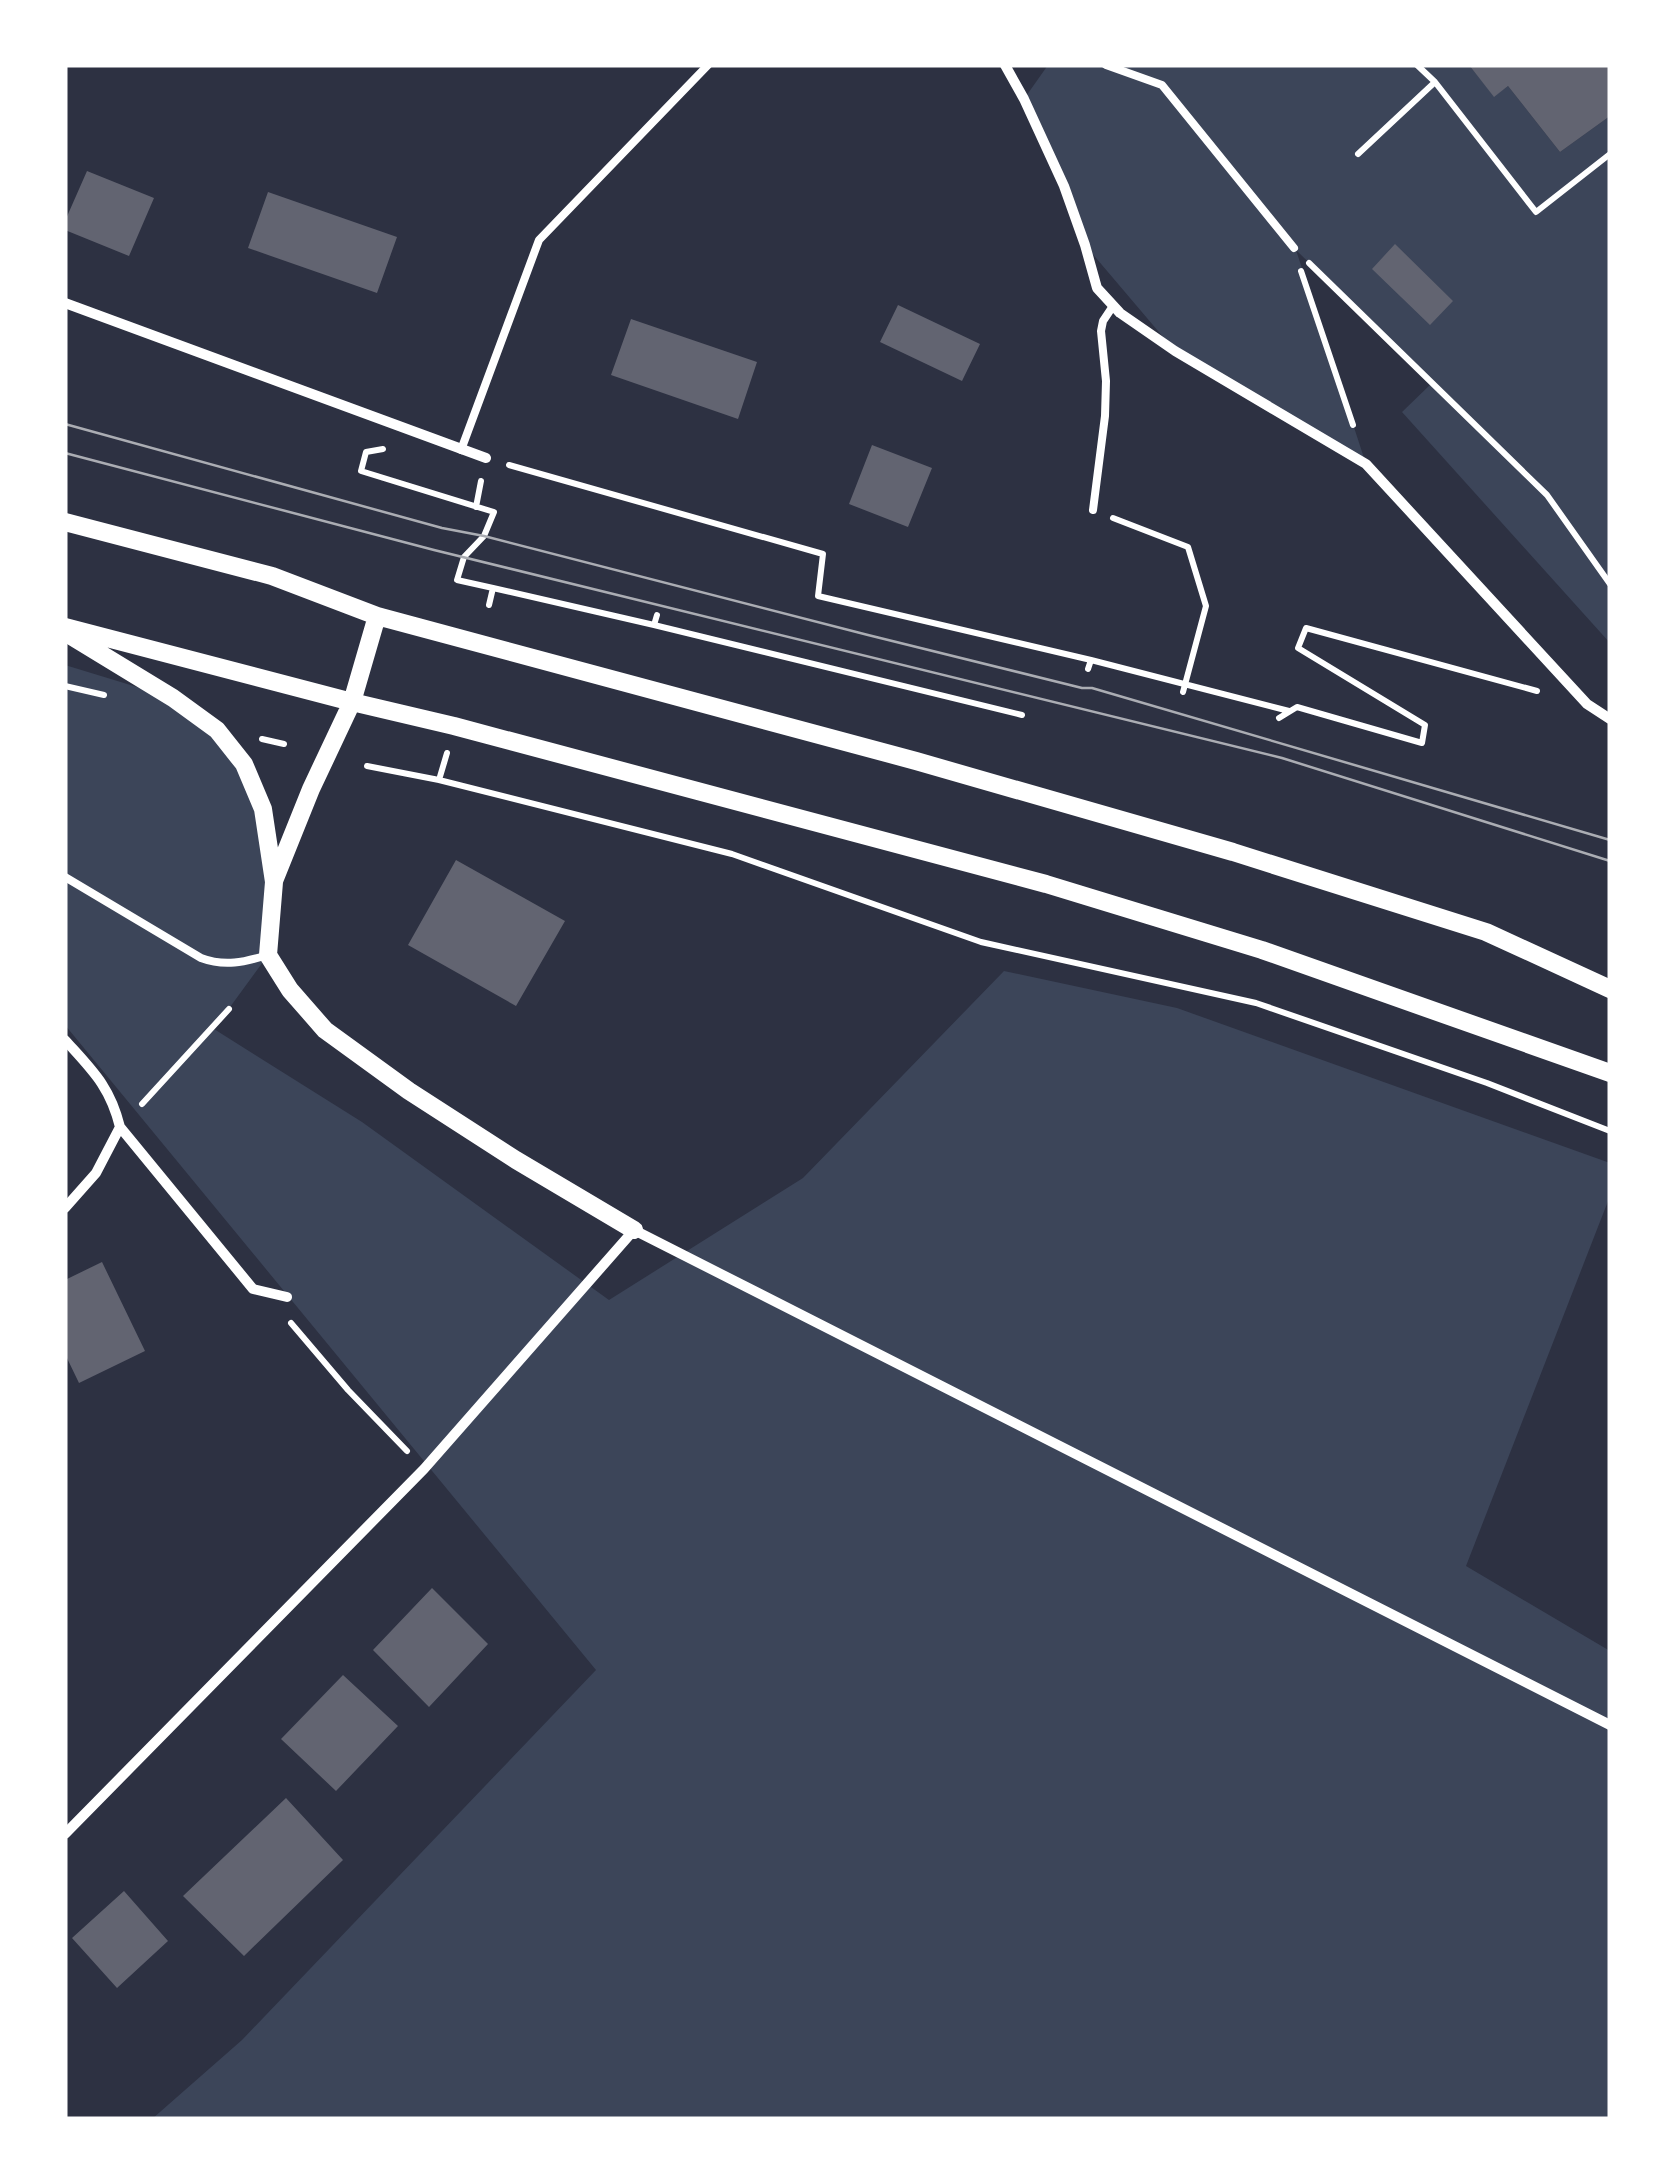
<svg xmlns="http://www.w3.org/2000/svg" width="1675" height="2184" viewBox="0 0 1675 2184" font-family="Lora,serif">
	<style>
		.green { fill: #3c4559 }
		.building { fill: #626471 }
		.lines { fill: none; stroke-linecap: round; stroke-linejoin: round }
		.path { stroke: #fff; stroke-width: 6 }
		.service { stroke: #fff; stroke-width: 8 }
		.minor { stroke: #fff; stroke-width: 10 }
		.tertiary { stroke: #fff; stroke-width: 18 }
		.tram { stroke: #abadb3; stroke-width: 2.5 }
	</style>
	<rect width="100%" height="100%" fill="#2d3142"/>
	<path class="green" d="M1048 65H1469L1494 96 1508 86 1560 152 1610 116V643L1402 412 1432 383 1296 250 1366 464 1175 351 1085 245 1024 99Z
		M65 665 173 698 217 730 263 809 268 955 214 1029 362 1122 609 1300 803 1178 1004 971 1177 1008 1610 1163V1196L1466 1566 1610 1651V2119H152L242 2040 596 1670 65 1025Z"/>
	<path class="building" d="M1469 65H1610V116L1560 152 1508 86 1494 97Z
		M87 171 154 198 129 256 65 230V221Z
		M268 192 397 237 377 293 248 248Z
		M1395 244 1453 301 1430 325 1372 269Z
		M898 305 980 344 962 381 880 342Z
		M631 319 757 362 738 419 611 375Z
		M872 445 932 468 908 527 849 504Z
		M456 860 565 921 516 1006 408 945Z
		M102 1262 145 1351 79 1383 65 1354V1280Z
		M432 1588 488 1644 429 1707 373 1650Z
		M343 1675 398 1726 336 1791 281 1739Z
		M286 1798 343 1860 244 1956 183 1896Z
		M124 1891 168 1941 117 1988 72 1938Z"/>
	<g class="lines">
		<path class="path" d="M1417 65 1435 82 1536 212 1610 154
			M1358 154 1435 82
			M1309 263 1547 495 1610 584
			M1301 271 1353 425
			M383 449 366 452 361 471 494 512 484 536 464 557 457 580 493 588 489 605
			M509 465 823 554 818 596 1091 660 1088 669
			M476 507 481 481
			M1113 518 1188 547 1206 606 1183 692
			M493 588 654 625 657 615
			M654 625 1022 715
			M1091 660 1289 711
			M65 686 104 695
			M1279 718 1297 707 1422 743 1425 725 1298 648 1306 628 1537 691
			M262 739 284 744
			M367 766 439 780 732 854 981 942 1256 1003 1487 1083 1610 1131
			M439 780 447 753
			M142 1104 229 1009
			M291 1323 348 1390 407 1451"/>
		<path class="service" d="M1106 65 1162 85 1294 248
			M461 450 539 240 708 65
			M1093 510 1105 416 1106 381 1101 331 1103 321 1113 306
			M65 877 201 958C225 967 244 962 268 955"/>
		<path class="minor" d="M1005 65 1024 99 1064 186 1085 245 1097 288 1120 313 1175 351 1366 464 1587 704 1610 719
			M65 303 486 458
			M65 1040C92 1070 110 1086 120 1127L96 1173 65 1208
			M120 1127 253 1289 287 1297
			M65 1834 424 1469 634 1230 1610 1725"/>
		<path class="tertiary" d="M65 522 272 576 377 616 916 761 1233 852 1486 932 1610 989
			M65 627 352 702 454 726 1046 884 1262 950 1610 1073
			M68 634 173 698 217 730 244 764 263 809 274 882 268 955 290 990 325 1030 409 1091 516 1160 634 1230
			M274 881 311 789 352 702 377 616"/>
		<path class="tram" d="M65 424 442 528 484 536 868 635 1082 688H1092L1610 840
			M65 453 434 550 1282 758 1610 861"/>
	</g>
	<rect width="1675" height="2184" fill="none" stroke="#ffffff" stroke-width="135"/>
</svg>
